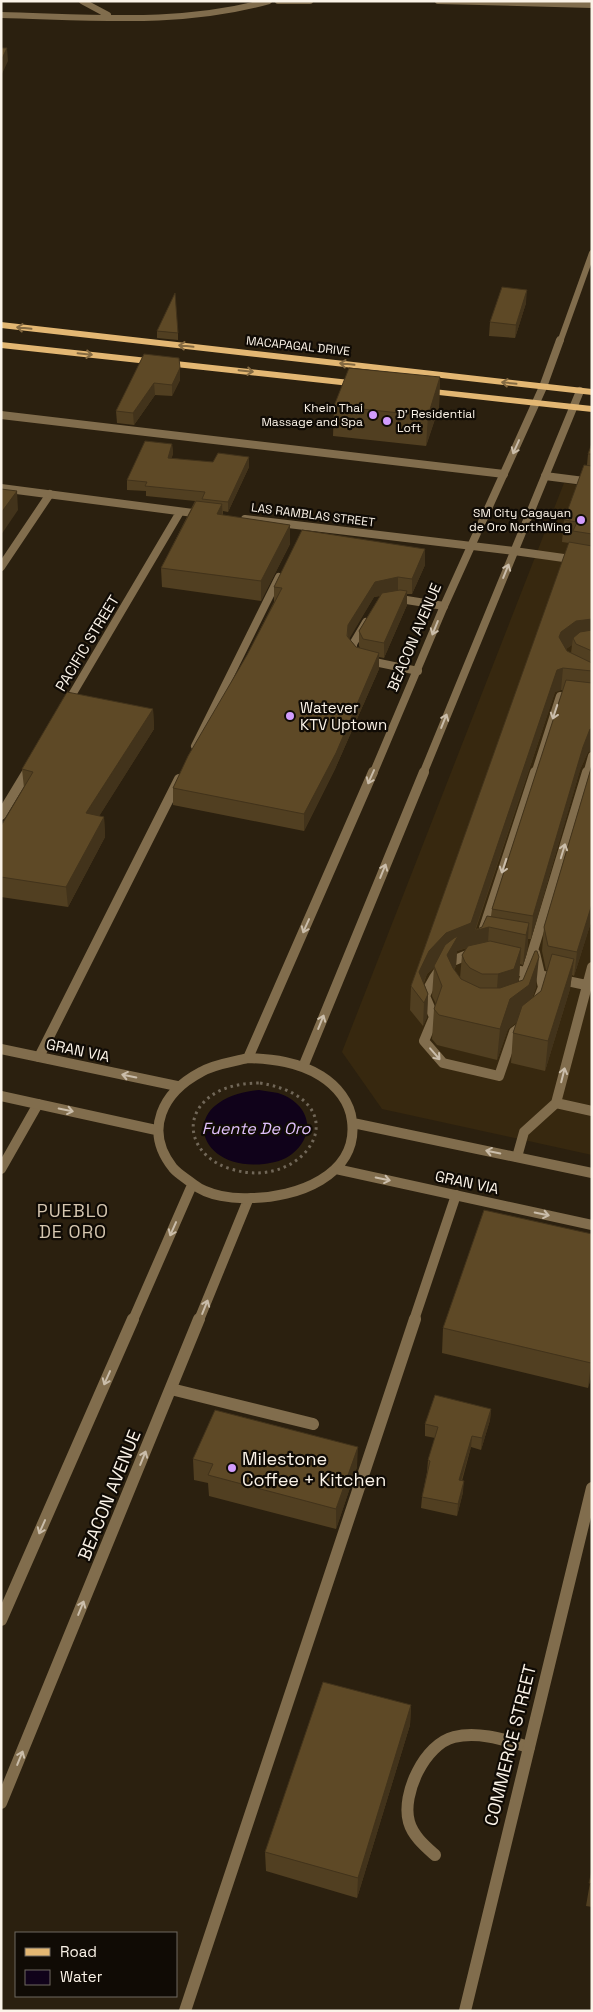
<svg xmlns="http://www.w3.org/2000/svg" width="593" height="2012" viewBox="0 0 593 2012" font-family="'Space Grotesk',sans-serif">
	<style>
		.built { fill: #37280f }
		.water { fill: #10021a }
		.lines { fill: none; stroke-linecap: round; stroke-linejoin: round }
		.path { stroke: #716758; stroke-width: 3; stroke-dasharray: 2.5 4; stroke-linecap: butt }
		.service-far2 { stroke: #816d4d; stroke-width: 8 }
		.service-far1 { stroke: #816d4d; stroke-width: 10 }
		.service { stroke: #816d4d; stroke-width: 12 }
		.minor-far3 { stroke: #816d4d; stroke-width: 6 }
		.minor-far2 { stroke: #816d4d; stroke-width: 8 }
		.minor-far1 { stroke: #816d4d; stroke-width: 10 }
		.minor { stroke: #816d4d; stroke-width: 12 }
		.primary { fill: #e3b773; fill-rule: evenodd }
		.wall { fill: #513f21; fill-rule: evenodd }
		.shaded-wall { fill: #42331b }
		.building { fill: #5e4926; stroke: #42331b }
		.oneway { stroke: #846a42 }
		.oneway2 { stroke: #cabdaa }
		.poi-dot { fill: #d29dfd; stroke: #100b05; stroke-width: 2 }
		.labels { text-anchor: middle; dominant-baseline: central; stroke-width: 4.5; stroke-linejoin: round; paint-order: stroke }
		.far-street-label { font-size: 12px; fill: #fbf3e8; stroke: #100b05 }
		.far-poi-label { font-size: 12px; fill: #fbf3e8; stroke: #100b05; text-anchor: end }
		.street-label { font-size: 15px; fill: #fbf3e8; stroke: #100b05 }
		.poi-label { font-size: 15px; fill: #fbf3e8; stroke: #100b05; text-anchor: start }
		.water-label { font-size: 16px; font-style: italic; fill: #e1c1fc; stroke: #100b05 }
		.quarter-label { font-size: 18px; letter-spacing: 1px; fill: #d5c6b0; stroke: #100b05 }
		.near-poi-label { font-size: 18px; fill: #fbf3e8; stroke: #100b05; text-anchor: start }
		.near-street-label { font-size: 18px; fill: #fbf3e8; stroke: #100b05 }
	</style>
	<rect width="100%" height="100%" fill="#2b200f"/>
	<path class="built" d="M564 483 592 487V1155L382 1109 342 1052Z"/>
	<path class="water" d="M259 1090C265 1091 272 1092 278 1093 309 1103 318 1133 292 1154 285 1160 273 1163 264 1164 196 1172 174 1099 259 1090Z"/>
	<g class="lines">
		<path class="path" d="M260 1083C363 1100 307 1193 231 1169 190 1157 177 1113 219 1091 232 1085 246 1083 260 1083Z"/>
		<path class="service-far2" d="M1 415 504 474
			M545 476 592 482
			M514 551 592 562
			M1 567 50 494
			M394 598 444 606
			M366 622 353 644V651L360 659 418 671
			M195 746 279 577
			M535 774 560 696 592 700
			M587 774 592 756"/>
		<path class="service-far1" d="M484 928 535 772
			M473 953C444 963 437 967 425 996L434 1017 424 1041 443 1063 499 1076 514 1032 522 1026
			M535 953 543 987 538 1000
			M592 967 556 1103 592 1111
			M506 968 586 985
			M524 980 587 772
			M39 1057 179 779
			M517 1157 524 1132 556 1103
			M1 1169 38 1104
			M414 1320 456 1195"/>
		<path class="service" d="M171 1389 313 1424
			M435 1855C425 1846 413 1836 409 1822 401 1794 425 1744 454 1737 479 1731 505 1740 529 1747
			M185 2011 415 1319"/>
		<path class="minor-far3" d="M82 1 108 15
			M278 1H310
			M438 1 592 5
			M1 15C91 17 181 26 269 1
			M560 342 592 253"/>
		<path class="minor-far2" d="M1 488 201 514
			M245 519 514 551
			M66 705 180 512
			M26 774 30 767
			M373 774 444 606 543 387 560 340
			M423 774 580 391"/>
		<path class="minor-far1" d="M1 815 27 772
			M1 1049 177 1086
			M248 1058 373 772
			M248 1058C273 1059 299 1062 321 1076 337 1086 350 1102 352 1121 359 1176 295 1198 251 1198 233 1199 208 1196 193 1184 187 1179 178 1174 173 1168 143 1130 163 1092 201 1072 214 1064 233 1062 248 1058Z
			M303 1067 424 772
			M1 1096 156 1130
			M353 1123 592 1173
			M336 1169 592 1225
			M133 1320 192 1185
			M199 1320 248 1200"/>
		<path class="minor" d="M1 1620 133 1319
			M1 1803 199 1319
			M465 2011 592 1488"/>
		<path class="primary" d="M1 322 592 389V395L1 328Z
			M1 342 359 381 364 384 359 387 1 348Z
			M424 388 592 406V412L421 393 419 391Z"/>
	</g>
	<path class="wall" d="M526 303 515 338 489 336 490 322Z
		M157 331 178 333V340L157 338Z
		M144 354 180 380 172 396 155 395 134 425 117 423 116 411Z
		M440 377 439 407 426 446 333 436 334 406Z
		M592 443V751L588 752 580 770 531 939H528L527 953 523 965 520 964 519 978 518 982 536 987 532 999 541 991 548 970H546L542 951 544 927 592 765V919L574 976 572 975 570 989 545 1071 511 1063 513 1033 517 1022 508 1029 497 1060 437 1045 432 1039 434 1009 436 1004 432 996 434 968 427 974 424 983 428 994 427 1017 423 1026 410 1010 411 986 569 543 562 542 564 520 587 465 588 454ZM572 645 571 653 567 651 566 649ZM561 690H563L492 909 491 916 482 927 476 929 555 692ZM467 948 462 955 460 978 454 970 456 966 457 951Z
		M172 444 173 454 171 458 249 467 228 512 223 511V515L290 525V544L261 601 162 587 161 568 195 501 146 496V491L127 490V480Z
		M425 565 412 594H407V605L384 658 379 657V669L335 769 304 831 173 805V788L247 655 274 602V587ZM380 596 359 631V646L360 648 356 647 349 638 374 597Z
		M153 709 154 729 99 816 104 817 105 837 68 907 1 897V826L24 788 22 769Z
		M592 1234V1374L588 1388 442 1353 443 1328Z
		M491 1409 490 1420 481 1450 471 1447 462 1481 463 1492 457 1516 421 1508 422 1497 427 1472 428 1460 435 1438 425 1436V1424Z
		M193 1459 357 1467 336 1529 209 1496 208 1483 194 1480Z
		M411 1705 410 1725 357 1898 266 1871 265 1852Z
		M592 1871V1907L586 1906Z"/>
	<path class="shaded-wall" d="M7 48 8 61 1 76V61Z
		M527 290 526 303 515 338 516 325Z
		M180 368V380L172 396V385Z
		M440 377 439 407 426 446 428 416Z
		M154 383 155 395 134 425 133 413Z
		M172 444 173 454 169 467 168 458Z
		M249 457V467L228 512V502Z
		M17 491 18 510 1 535V513Z
		M222 504 223 523 217 514Z
		M290 525V544L261 601V581Z
		M425 549V565L412 594V579Z
		M398 577V592L374 597 348 641V625L375 582Z
		M407 591V605L384 658V643Z
		M592 619V637L573 638 572 645 559 654V637L561 632 576 621Z
		M379 653V669L335 769 304 831V814Z
		M563 668 561 690 555 692 475 930 489 927 487 957 469 947 457 951 456 966 445 985 434 966V968L427 974 418 996 419 972 557 670Z
		M153 709 154 729 88 834 86 813Z
		M590 729H592V751L588 752 580 770 531 939 533 916 583 747Z
		M104 817 105 837 68 907 66 887Z
		M592 904V919L574 976 577 952Z
		M529 923 527 953 523 965 526 935Z
		M521 948 519 978 512 998 539 957 536 987 526 1015 508 1029 497 1060 500 1029 496 1004 498 974Z
		M574 959 570 989 545 1071 548 1041Z
		M428 994 427 1017 423 1026 424 1003Z
		M592 1361V1374L588 1388 591 1363Z
		M491 1409 490 1420 481 1450 482 1438Z
		M472 1436 471 1447 458 1491 459 1480Z
		M358 1447 357 1467 336 1529V1509Z
		M464 1481 463 1492 457 1516 458 1504Z
		M411 1705 410 1725 357 1898 358 1878Z"/>
	<path class="building" d="M1 48H7L1 61Z
		M502 287 527 290 516 325 490 322Z
		M175 293 178 333 157 331Z
		M144 354 179 358 180 368 172 385 154 383 133 413 116 411Z
		M349 368 440 377 428 416 334 406Z
		M145 441 172 444 168 458 213 462 218 453 249 457 228 502 202 499 205 492 145 486 147 482 127 480Z
		M592 443V454H588Z
		M584 465 592 466V534L573 531 577 522 564 520Z
		M1 489 17 491 1 513Z
		M196 501 222 504 217 514 290 525 261 581 161 568Z
		M302 530 425 549 412 579 398 577 375 582 348 625 347 636 356 647 379 653 336 753 304 814 173 788 188 756 247 655 282 588 274 587Z
		M569 542 592 546V619L576 621 561 632 559 637 567 651 592 663V671L563 668 557 670 471 923 446 933 429 951 419 972 428 994 424 1003 411 986Z
		M400 590 407 591 384 643 363 639 359 631 382 593Z
		M592 630V651L576 644 573 638 580 632Z
		M566 680 592 683V729H590L583 747 533 916 492 909Z
		M67 692 153 709 86 813 104 817 66 887 1 877V826L33 772 22 769Z
		M592 765V904L577 952 548 946 544 927Z
		M487 916 529 923 526 935 489 927 470 932 482 927Z
		M458 936 447 955 453 968 461 979 480 988H500L523 980 535 951H537L539 957 529 985 510 999 500 1029 439 1015 434 1009 442 986 434 966 445 945 454 938Z
		M490 941 521 948 514 969 498 974H482L470 968 465 962 462 955 468 946Z
		M552 954 574 959 548 1041 513 1033 522 1006 541 991Z
		M484 1210 592 1234 591 1363 443 1328Z
		M435 1395 491 1409 482 1438 472 1436 459 1480 464 1481 458 1504 422 1497 430 1461 428 1460 438 1427 425 1424Z
		M215 1410 358 1447 336 1509 208 1475 213 1464 193 1459Z
		M323 1682 411 1705 358 1878 265 1852Z
		M592 1871V1884L589 1883Z"/>
	<defs><path id="oneway-shaft" d="M-6 0H5M1.5-3L5.5 0L1.5 3" fill="none" stroke-width="1.6" stroke-linecap="round" stroke-linejoin="round" transform="scale(1.25)"/></defs>
	<g class="oneway">
		<use href="#oneway-shaft" transform="translate(24 328) rotate(-174)"/>
		<use href="#oneway-shaft" transform="translate(186 346) rotate(-174)"/>
		<use href="#oneway-shaft" transform="translate(85 354) rotate(6)"/>
		<use href="#oneway-shaft" transform="translate(347 364) rotate(-174)"/>
		<use href="#oneway-shaft" transform="translate(246 371) rotate(6)"/>
		<use href="#oneway-shaft" transform="translate(509 383) rotate(-174)"/>
	</g>
	<g class="oneway2">
		<use href="#oneway-shaft" transform="translate(516 447) rotate(114)"/>
		<use href="#oneway-shaft" transform="translate(506 571) rotate(-68)"/>
		<use href="#oneway-shaft" transform="translate(435 628) rotate(112)"/>
		<use href="#oneway-shaft" transform="translate(555 712) rotate(108)"/>
		<use href="#oneway-shaft" transform="translate(444 721) rotate(-68)"/>
		<use href="#oneway-shaft" transform="translate(371 777) rotate(114)"/>
		<use href="#oneway-shaft" transform="translate(563 851) rotate(-73)"/>
		<use href="#oneway-shaft" transform="translate(504 866) rotate(108)"/>
		<use href="#oneway-shaft" transform="translate(383 871) rotate(-68)"/>
		<use href="#oneway-shaft" transform="translate(306 926) rotate(114)"/>
		<use href="#oneway-shaft" transform="translate(321 1022) rotate(-68)"/>
		<use href="#oneway-shaft" transform="translate(435 1054) rotate(49)"/>
		<use href="#oneway-shaft" transform="translate(563 1075) rotate(-76)"/>
		<use href="#oneway-shaft" transform="translate(129 1076) rotate(-168)"/>
		<use href="#oneway-shaft" transform="translate(66 1110) rotate(12)"/>
		<use href="#oneway-shaft" transform="translate(493 1152) rotate(-168)"/>
		<use href="#oneway-shaft" transform="translate(383 1179) rotate(12)"/>
		<use href="#oneway-shaft" transform="translate(542 1214) rotate(12)"/>
		<use href="#oneway-shaft" transform="translate(173 1229) rotate(114)"/>
		<use href="#oneway-shaft" transform="translate(205 1307) rotate(-68)"/>
		<use href="#oneway-shaft" transform="translate(107 1378) rotate(114)"/>
		<use href="#oneway-shaft" transform="translate(143 1458) rotate(-68)"/>
		<use href="#oneway-shaft" transform="translate(42 1527) rotate(114)"/>
		<use href="#oneway-shaft" transform="translate(81 1608) rotate(-68)"/>
		<use href="#oneway-shaft" transform="translate(20 1758) rotate(-68)"/>
	</g>
	<g class="poi-dot">
		<circle cx="373" cy="415" r="5"/>
		<circle cx="387" cy="421" r="5"/>
		<circle cx="581" cy="520" r="5"/>
		<circle cx="290" cy="716" r="5"/>
		<circle cx="232" cy="1468" r="5"/>
	</g>
	<g class="labels">
		<g class="far-street-label">
			<text transform="translate(298 346) rotate(6)">MACAPAGAL DRIVE</text>
			<text transform="translate(313 515) rotate(7)">LAS RAMBLAS STREET</text>
		</g>
		<g class="far-poi-label">
			<text x="363" y="408">Khein Thai<tspan x="363" dy="14">Massage and Spa</tspan></text>
			<text x="397" y="414" text-anchor="start">D' Residential<tspan x="397" dy="14">Loft</tspan></text>
			<text x="571" y="513">SM City Cagayan<tspan x="571" dy="14">de Oro NorthWing</tspan></text>
		</g>
		<g class="street-label">
			<text transform="translate(414 637) rotate(-67)">BEACON AVENUE</text>
			<text transform="translate(87 643) rotate(-59)">PACIFIC STREET</text>
			<text transform="translate(78 1050) rotate(12)">GRAN VIA</text>
			<text transform="translate(467 1182) rotate(12)">GRAN VIA</text>
		</g>
		<g class="poi-label">
			<text x="300" y="707">Watever<tspan x="300" dy="17">KTV Uptown</tspan></text>
		</g>
		<g class="water-label">
			<text x="256" y="1128">Fuente De Oro</text>
		</g>
		<g class="quarter-label">
			<text x="73" y="1210">PUEBLO<tspan x="73" dy="21">DE ORO</tspan></text>
		</g>
		<g class="near-poi-label">
			<text x="242" y="1458">Milestone<tspan x="242" dy="21">Coffee + Kitchen</tspan></text>
		</g>
		<g class="near-street-label">
			<text transform="translate(109 1495) rotate(-68)">BEACON AVENUE</text>
			<text transform="translate(510 1745) rotate(-76)">COMMERCE STREET</text>
		</g>
	</g>
	<rect width="593" height="2012" fill="none" stroke="#fbf3e8" stroke-width="5"/>
	<rect x="15" y="1932" width="162" height="65" fill="#100b05" stroke="#6e6860"/>
	<rect x="25" y="1948" width="25" height="8" fill="#e3b773" stroke="#6e6860"/>
	<text x="60" y="1957" font-size="15" fill="#fbf3e8">Road</text>
	<rect x="25" y="1970" width="25" height="15" fill="#10021a" stroke="#6e6860"/>
	<text x="60" y="1982" font-size="15" fill="#fbf3e8">Water</text>
</svg>
